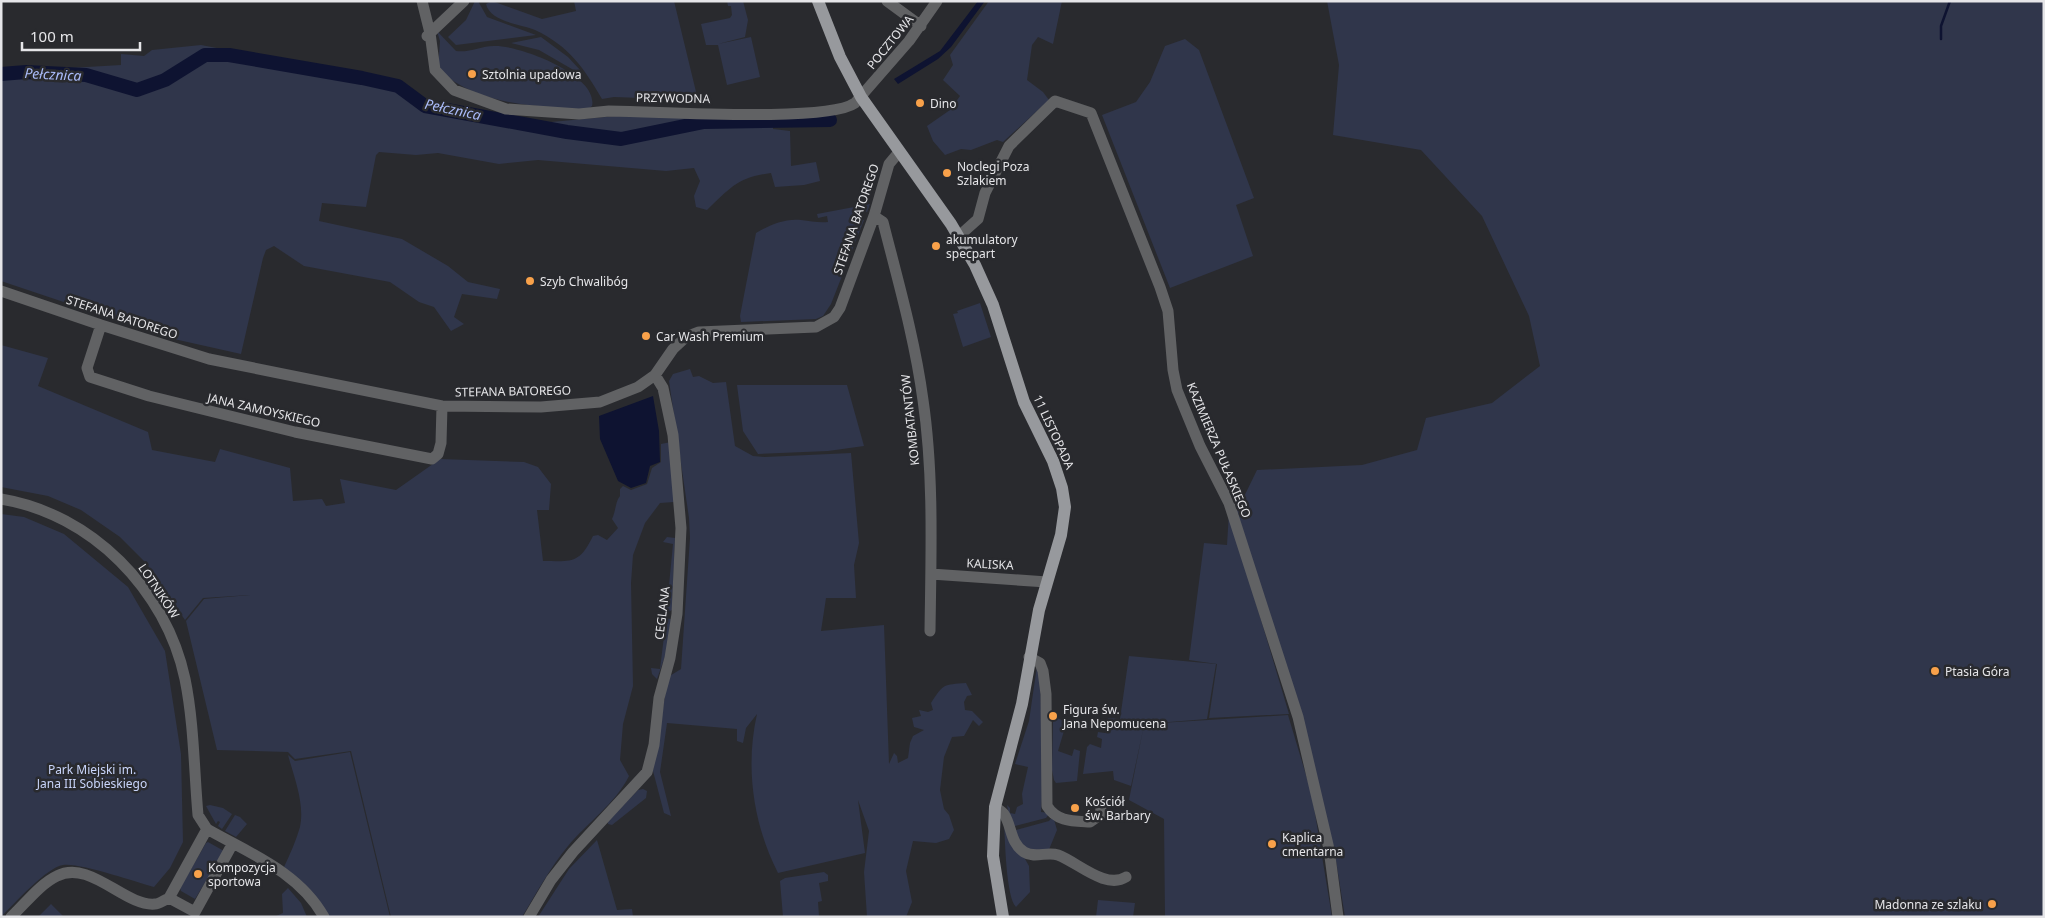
<svg xmlns="http://www.w3.org/2000/svg" width="2045" height="918" viewBox="0 0 2045 918" font-family="'Noto Sans',sans-serif">
	<style>
		.green { fill: #30364b }
		.water { fill: #0e1331 }
		.lines { fill: none; stroke-linecap: round; stroke-linejoin: round }
		.stream { stroke: #0e1331; stroke-width: 2.5 }
		.river { stroke: #0e1331; stroke-width: 14 }
		.minor { stroke: #616264; stroke-width: 11 }
		.major { stroke: #97999d; stroke-width: 12 }
		.poi-dot { fill: #f8a14a; stroke: #292a2e; stroke-width: 2 }
		.labels { text-anchor: middle; dominant-baseline: central; stroke-width: 5; stroke-linejoin: round; paint-order: stroke }
		.street-label { font-size: 12px; fill: #e5e5e8; stroke: #292a2e }
		.poi-label { font-size: 12px; fill: #e5e5e8; stroke: #292a2e; text-anchor: start }
		.park-label { font-size: 12px; fill: #c9d5fa; stroke: #292a2e }
		.water-label { font-size: 14px; font-style: italic; fill: #aabbf9; stroke: #292a2e }
	</style>
	<rect width="100%" height="100%" fill="#292a2e"/>
	<path class="green" d="M475 1H478L487 17 536 35 456 45 448 37 466 20Z
		M492 1 542 19 576 11 574 1H674L698 100 614 97 602 99C584 68 569 46 535 30 521 24 490 22 486 4Z
		M727 1H743L748 20 745 37 718 44 751 37 760 77 727 85 718 45H706L701 24 730 18 732 15 731 6H728Z
		M989 1H1062L1053 44 1038 37 1032 45 1027 80 1043 92 1049 100 1003 142 997 140 971 150 961 149 945 155 933 141 927 126 950 110 960 96 943 80 953 65 950 55Z
		M1327 1H2044V917H1345L1334 848 1236 513 1257 470 1362 465 1417 450 1426 418 1492 403 1540 366 1529 316 1482 216 1421 150 1333 135 1339 65Z
		M437 31 456 51C469 53 481 46 494 46 519 45 599 75 592 106L587 110C534 106 481 106 438 70L440 41Z
		M541 37 568 57 581 71 577 72 539 50 511 43Z
		M1185 39 1199 50 1254 198 1236 205 1253 256 1170 288 1102 115 1136 102 1150 82 1165 46Z
		M201 45 397 82 407 88 422 103 440 110 551 122 627 115 773 120V129L790 131 791 166 816 162 820 181 804 185 775 187 771 173C738 177 730 188 707 210L696 207 694 196 700 181 694 168 666 171 538 160 499 164 438 153 416 155 379 152 376 155 366 207 322 203 319 221 402 239 448 266 468 282 500 289 497 299 462 294 454 317 464 324 451 331 434 307 419 302 390 282 304 266 274 246 266 250 263 258 241 354 174 339 1 281V72L121 65V54L144 56 152 50Z
		M870 204 867 212 859 209 856 217 864 220 831 304 823 316 816 319 741 322 740 316 756 233C769 225 786 218 801 220 811 221 818 223 828 222L827 216 818 218 817 214Z
		M980 303 991 337 963 347 953 314 958 313 957 311Z
		M1 345 48 358 38 386 148 432 152 450 215 462 220 449 290 468 293 501 322 499 326 506 345 503 340 479 396 490 440 459 524 462 538 467 551 484 549 510H537L543 561C571 561 579 565 593 536L598 535 607 540 618 528 612 519C616 511 615 502 620 496V489L623 486 631 490 647 484 652 468 661 462V444L671 442 674 502 660 503 645 523 633 555 631 583 633 686 623 724 620 760 629 776C615 804 588 822 568 846 550 868 537 892 522 917H391L351 751 295 759 288 752 217 750 186 621 204 599 250 595 203 598 185 620 146 563 120 537 81 510 48 496 1 487Z
		M690 369 693 377 699 376 713 383 726 382 735 446 753 456 765 457 851 453 859 543 854 565 856 598H826L821 631 884 625 889 764 894 753 897 756 898 763 908 758 910 743 913 736 924 730 914 727 912 718 921 716 919 710 928 712 933 710 931 703C944 683 943 685 966 683L972 695 967 696 964 702 965 710 972 711 983 722 979 726 973 720 964 736 952 737 944 757 940 790 944 809 949 815 954 830 949 839 936 843 913 841 906 871 912 902 906 917H867L864 872 869 831 858 800 865 853 778 873C753 824 745 767 757 714L746 728 743 743 737 741V729L667 723 660 772 671 816 664 813 653 771 668 677 681 669 690 538 689 518 669 381 673 374Z
		M737 385H847L864 446 828 451 758 454 743 431Z
		M1229 512 1289 714 1209 718 1217 664 1189 660 1204 543 1227 545Z
		M1 514 24 517 64 534 128 587 165 651 181 754 183 842 170 868 154 887C136 882 78 862 63 865 47 867 14 904 1 917Z
		M667 537 675 538 672 610 668 612 661 610 658 606H667L673 544 663 542Z
		M662 618 671 619 668 648 657 679 652 674 651 668 660 669 665 628 654 626 657 621Z
		M1129 656 1216 664 1207 719 1144 724 1288 715 1312 795 1332 917H1165L1164 819 1129 800 1143 730 1131 786 1114 780 1113 771 1083 774 1087 747 1090 744 1101 748 1102 739 1097 737 1098 732 1105 733 1108 718 1120 719Z
		M1037 666 1040 671 1043 785 1041 812 1050 813 1046 818 1011 827 1007 805 1010 808V813L1015 814 1017 807 1023 804 1022 794 1028 767 1015 764 1029 721Z
		M1055 717 1070 724H1066L1058 751 1072 756 1074 749 1080 751 1077 781 1056 783 1054 780 1052 770 1053 719Z
		M350 752 390 917H330L310 891 284 867C290 854 296 841 300 827 305 804 294 777 288 755L295 761Z
		M643 789 647 791 646 798 612 825 608 824V821L638 790Z
		M210 805 223 808 232 814 222 829 218 826 220 822 218 821 216 824 206 806Z
		M235 815 240 817 247 824 236 837 225 831Z
		M1053 816 1057 830 1048 852H1027L1012 831 1049 821Z
		M1004 822 1029 866 1030 892 1016 907C1006 897 1005 839 1004 822Z
		M597 840 617 910 632 909 633 917H538L569 869Z
		M208 842 224 851 195 899 181 891 180 888 206 843Z
		M824 872 828 875V881L819 883 822 901 818 902 819 916 783 917 780 881 785 878Z
		M288 888 301 903 307 917H274L283 913 282 894Z
		M1098 900 1135 903 1133 917H1096Z
		M51 904 64 917H38Z"/>
	<path class="water" d="M978 1H985L951 47 938 59 898 84 894 79 940 51Z
		M653 396 659 431 660 462 650 466 646 483 631 488 618 481 600 439 599 416Z"/>
	<g class="lines">
		<path class="stream" d="M1941 39V26L1950 1"/>
		<path class="river" d="M1 74 26 72 86 75 137 90 165 80 205 55H229L362 78 398 86 425 106 567 132 621 139 704 122 830 120"/>
		<path class="minor" d="M422 1 430 33 435 70 454 90 506 109 579 114 609 111C652 111 827 123 855 103L909 41 937 1
			M887 1 921 26
			M427 36 464 1
			M874 216 883 222C898 281 915 340 923 400 934 475 931 555 930 631
			M959 236 978 219 985 193 1009 146 1055 101 1091 113 1160 287 1168 311 1173 370 1177 390 1200 446 1229 503 1298 717 1329 849 1338 917
			M1 291 101 325 209 359 442 406 541 407 600 402 638 387 655 375 673 349 686 337 699 332 816 327 834 317 840 308 874 216 889 164 899 152
			M101 325 87 368 90 377 149 396 295 432 432 459 438 454 441 443 442 406
			M1 499C92 514 166 590 185 679 194 723 194 770 198 815L207 829
			M931 574 1047 582
			M1029 657 1040 663 1043 671 1046 694 1047 806C1057 822 1073 821 1090 822L1100 815 1101 809
			M995 807C998 809 1003 812 1004 814 1012 826 1010 843 1024 852 1035 859 1047 851 1058 855 1077 862 1106 890 1126 877
			M233 843 195 912 169 898 207 829C249 853 299 872 324 917
			M11 917C25 904 40 884 57 876 90 859 125 907 155 904 159 904 164 900 169 898
			M529 917 551 880 573 852 647 772 654 745 659 698 670 658 677 614 681 528 673 435 663 388 655 375"/>
		<path class="major" d="M818 1 840 57 861 97 951 224 975 265 993 305 1024 402 1053 461 1062 488 1065 507 1061 535 1039 610 1022 704 995 807 993 856 1003 917"/>
	</g>
	<g class="poi-dot">
		<circle cx="472" cy="74" r="5"/>
		<circle cx="920" cy="103" r="5"/>
		<circle cx="947" cy="173" r="5"/>
		<circle cx="936" cy="246" r="5"/>
		<circle cx="530" cy="281" r="5"/>
		<circle cx="646" cy="336" r="5"/>
		<circle cx="1935" cy="671" r="5"/>
		<circle cx="1053" cy="716" r="5"/>
		<circle cx="1075" cy="808" r="5"/>
		<circle cx="1272" cy="844" r="5"/>
		<circle cx="198" cy="874" r="5"/>
		<circle cx="1992" cy="904" r="5"/>
	</g>
	<g class="labels">
		<g class="street-label">
			<text transform="translate(890 42) rotate(-51)">POCZTOWA</text>
			<text transform="translate(673 98) rotate(1)">PRZYWODNA</text>
			<text transform="translate(856 219) rotate(-71)">STEFANA BATOREGO</text>
			<text transform="translate(122 317) rotate(18)">STEFANA BATOREGO</text>
			<text transform="translate(513 391) rotate(-1)">STEFANA BATOREGO</text>
			<text transform="translate(264 410) rotate(13)">JANA ZAMOYSKIEGO</text>
			<text transform="translate(910 420) rotate(-96)">KOMBATANTÓW</text>
			<text transform="translate(1054 432) rotate(65)">11 LISTOPADA</text>
			<text transform="translate(1219 450) rotate(67)">KAZIMIERZA PUŁASKIEGO</text>
			<text transform="translate(990 564) rotate(3)">KALISKA</text>
			<text transform="translate(159 591) rotate(56)">LOTNIKÓW</text>
			<text transform="translate(662 613) rotate(-83)">CEGLANA</text>
		</g>
		<g class="poi-label">
			<text x="482" y="74">Sztolnia upadowa</text>
			<text x="930" y="103">Dino</text>
			<text x="957" y="166">Noclegi Poza<tspan x="957" dy="14">Szlakiem</tspan></text>
			<text x="946" y="239">akumulatory<tspan x="946" dy="14">specpart</tspan></text>
			<text x="540" y="281">Szyb Chwalibóg</text>
			<text x="656" y="336">Car Wash Premium</text>
			<text x="1945" y="671">Ptasia Góra</text>
			<text x="1063" y="709">Figura św.<tspan x="1063" dy="14">Jana Nepomucena</tspan></text>
			<text x="1085" y="801">Kościół<tspan x="1085" dy="14">św. Barbary</tspan></text>
			<text x="1282" y="837">Kaplica<tspan x="1282" dy="14">cmentarna</tspan></text>
			<text x="208" y="867">Kompozycja<tspan x="208" dy="14">sportowa</tspan></text>
			<text x="1982" y="904" text-anchor="end">Madonna ze szlaku</text>
		</g>
		<g class="park-label">
			<text x="92" y="769">Park Miejski im.<tspan x="92" dy="14">Jana III Sobieskiego</tspan></text>
		</g>
		<g class="water-label">
			<text transform="translate(53 74) rotate(3)">Pełcznica</text>
			<text transform="translate(453 109) rotate(12)">Pełcznica</text>
		</g>
	</g>
	<rect width="2045" height="918" fill="none" stroke="#e5e5e8" stroke-width="5"/>
	<path d="M22 42v8h118v-8" fill="none" stroke="#e5e5e8" stroke-width="2.5"/>
	<text x="30" y="42" font-size="15" fill="#e5e5e8" stroke="#292a2e" stroke-width="4" paint-order="stroke">100 m</text>
</svg>
